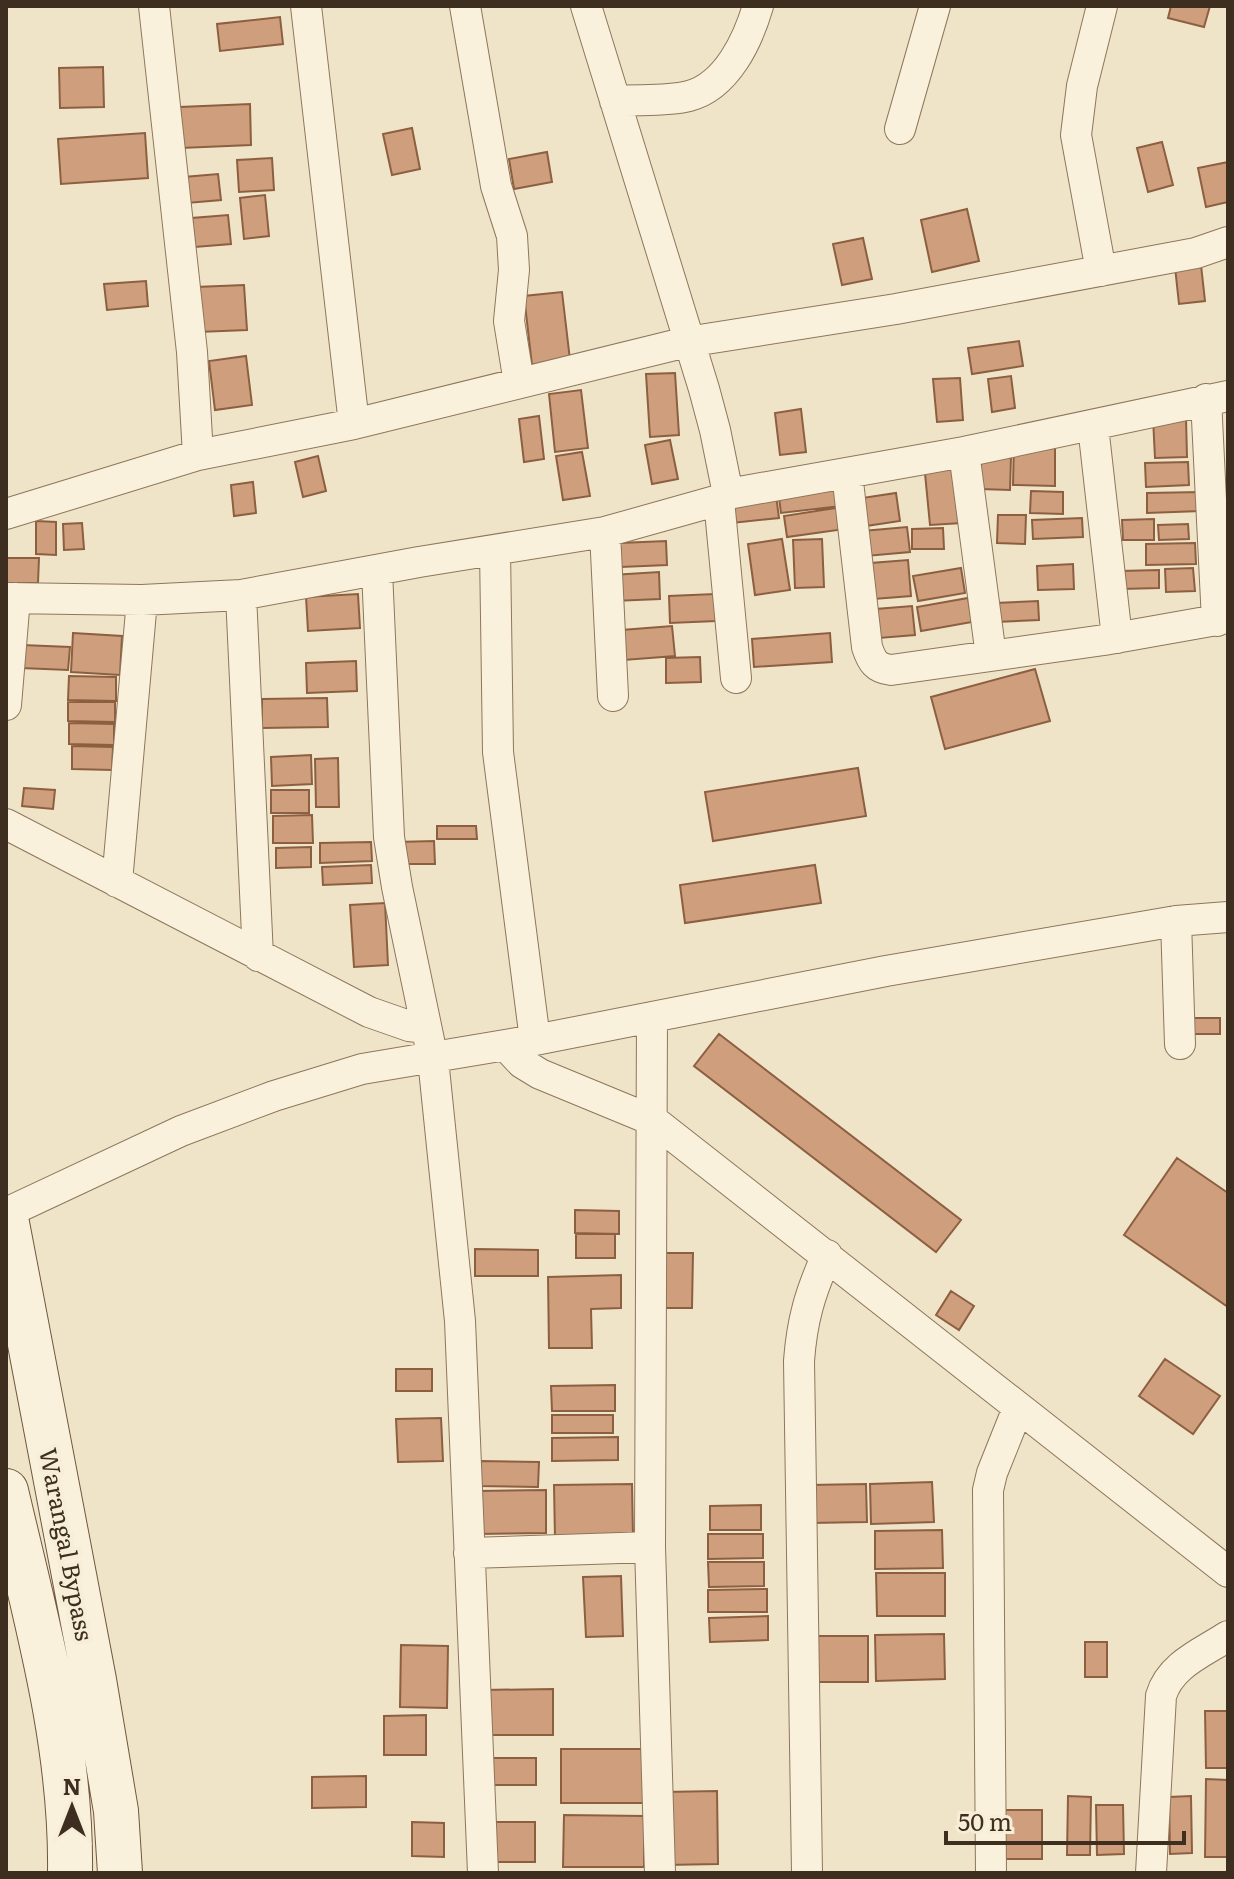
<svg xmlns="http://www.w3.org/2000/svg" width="1234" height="1879" viewBox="0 0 1234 1879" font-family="Literata,serif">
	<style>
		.building { fill: #cf9f7d; stroke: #8d5f41; stroke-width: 2 }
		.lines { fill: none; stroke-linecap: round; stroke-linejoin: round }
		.minor-casing { stroke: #8d765c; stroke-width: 32 }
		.secondary-casing { stroke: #6f573f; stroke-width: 46 }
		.minor { stroke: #faf1dc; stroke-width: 30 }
		.secondary { stroke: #faf1dc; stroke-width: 44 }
		.labels { text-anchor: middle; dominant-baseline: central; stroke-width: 8; stroke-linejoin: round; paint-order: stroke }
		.street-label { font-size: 24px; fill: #3d2e20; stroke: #f7eed8 }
	</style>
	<rect width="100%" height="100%" fill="#f0e4c8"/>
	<path class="building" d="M1171 6H1210L1204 27 1168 18Z
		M280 17 283 44 220 51 217 24Z
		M103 67 104 107 60 108 59 68Z
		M250 104 251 145 181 148 180 107Z
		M412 128 420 169 392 175 383 134Z
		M145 133 148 178 61 184 58 139Z
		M1162 142 1173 185 1148 192 1137 148Z
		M547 152 552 182 514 189 509 159Z
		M272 158 274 190 239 192 237 160Z
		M1228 162V202L1206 207 1198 168Z
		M218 174 221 200 187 203 184 177Z
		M265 195 269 236 244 239 240 198Z
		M967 209 979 261 932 272 921 220Z
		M228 215 231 244 195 247 192 218Z
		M863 238 872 279 842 285 833 244Z
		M1201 265 1205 301 1179 304 1175 267Z
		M146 281 148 306 107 310 104 284Z
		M244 285 247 330 198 332 196 287Z
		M562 292 570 360 532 365 524 296Z
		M1019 341 1023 366 972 374 968 348Z
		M246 356 252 405 215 410 209 361Z
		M675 373 679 435 650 437 646 374Z
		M1011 376 1015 408 992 412 988 379Z
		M960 378 963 420 937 422 933 379Z
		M581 390 588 448 555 452 549 394Z
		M801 409 806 452 780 455 775 413Z
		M539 416 544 459 524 462 519 419Z
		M1153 418H1186L1187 457 1155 458Z
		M670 440 678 479 652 484 645 445Z
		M1014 443 1055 444V486L1013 485Z
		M582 452 590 496 563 500 556 456Z
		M318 456 326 491 303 497 295 462Z
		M981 457 1011 458 1010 490 980 489Z
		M956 460 962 523 930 525 924 463Z
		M1188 462 1189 485 1146 487 1145 463Z
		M253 482 256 513 234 516 231 485Z
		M838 483 841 506 781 513 778 490Z
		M1031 491 1063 492V514L1030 513Z
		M1201 492V511L1147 513V493Z
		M896 493 900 521 866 526 862 498Z
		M776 495 779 518 732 523 729 500Z
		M842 507 845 529 787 537 784 516Z
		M998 515H1026L1025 544 997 543Z
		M1082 518 1083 537 1033 539 1032 520Z
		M1154 519V540H1123L1122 520Z
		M36 521 56 522V555L36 554Z
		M82 523 84 549 64 550 63 524Z
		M1188 524 1189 539 1159 540 1158 525Z
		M907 527 910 552 866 556 863 531Z
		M943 528 944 549H912V529Z
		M782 539 790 590 755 595 748 544Z
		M822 539 824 587 795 588 793 540Z
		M666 541 667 565 621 567 620 543Z
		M1195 543 1196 564 1146 565V544Z
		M6 558H39L38 583H6Z
		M908 560 911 596 874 599 871 563Z
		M1073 564 1074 589 1038 590 1037 566Z
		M961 568 965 593 918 601 913 576Z
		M1193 568 1195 591 1166 592 1165 569Z
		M1159 570V588L1121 589 1120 571Z
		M659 572 660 599 613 601 612 575Z
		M358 594 360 628 308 631 306 597Z
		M715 594 716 621 670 623 669 596Z
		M968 598 972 622 921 631 917 607Z
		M1038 601 1039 620 996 622 995 603Z
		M912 606 915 635 879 638 876 609Z
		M672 626 675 656 624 660 622 630Z
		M73 633 122 636 120 675 71 672Z
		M830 633 832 662 754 667 752 639Z
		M22 645 70 647 68 670 21 668Z
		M700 657 701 682 666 683V658Z
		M356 661 357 691 307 693 306 663Z
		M1035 669 1050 721 945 749 931 697Z
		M69 676 116 677V701L68 700Z
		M327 698 328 727 262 728V699Z
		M68 702H115V722L68 721Z
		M69 723 114 724V745L69 744Z
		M72 746 113 747 112 770 72 769Z
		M311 755 312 784 272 786 271 757Z
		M338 758 339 807H316L315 759Z
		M858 768 866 816 713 841 705 792Z
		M24 788 55 790 53 809 22 806Z
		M271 790H309V813H271Z
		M312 815 313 843H273V816Z
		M437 826H476L477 839H437Z
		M434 841 435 864H396V842Z
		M371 842 372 861 320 863V843Z
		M311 847V867L276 868V848Z
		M371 865 372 883 323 885 322 867Z
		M815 865 821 903 685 923 680 885Z
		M385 903 388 965 354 967 350 905Z
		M1187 1018H1220V1034H1187Z
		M719 1034 961 1220 936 1252 694 1066Z
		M1177 1158 1228 1193V1307L1124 1235Z
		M575 1210 619 1211V1234L575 1233Z
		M576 1234H615V1258H576Z
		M475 1249 538 1250V1276H475Z
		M666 1253H693L692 1308H665Z
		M621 1275V1308L591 1309 592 1348H549L548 1277Z
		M951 1291 974 1306 959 1330 936 1315Z
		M1165 1359 1220 1396 1193 1434 1139 1396Z
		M396 1369H432V1391H396Z
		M615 1385V1411H552L551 1386Z
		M552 1415H613V1433H552Z
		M441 1418 443 1461 398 1462 396 1419Z
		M618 1437V1460L552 1461V1438Z
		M479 1461 539 1462 538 1487 478 1486Z
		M932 1482 934 1522 871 1524 870 1484Z
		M632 1484 633 1537 555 1538 554 1485Z
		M866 1484 867 1522 810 1523 809 1485Z
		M546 1490V1533L477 1534V1491Z
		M761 1505V1530H710V1506Z
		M942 1530 943 1568 875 1569V1531Z
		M708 1534H763V1558L708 1559Z
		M708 1562H764V1586L709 1587Z
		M876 1573H945V1616H877Z
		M621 1576 623 1636 586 1637 583 1577Z
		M767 1589V1612H708V1590Z
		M768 1616V1640L710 1642 709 1618Z
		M944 1634 945 1679 876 1681 875 1635Z
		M814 1636H868V1682H814Z
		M1085 1642H1107V1677H1085Z
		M401 1645 448 1646 447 1708 400 1707Z
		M553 1689V1735H483V1690Z
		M1205 1711H1228V1768H1206Z
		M426 1715V1755H384V1716Z
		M561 1749H646V1803H561Z
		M483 1758H536V1785H484Z
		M366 1776V1807L312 1808V1777Z
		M1206 1779 1228 1780V1857H1205Z
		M717 1791 718 1864 665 1865 664 1792Z
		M1068 1796 1091 1797 1090 1855H1067Z
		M1191 1796 1192 1853 1170 1854 1169 1797Z
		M1096 1805H1123L1124 1854 1097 1855Z
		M1005 1810H1042V1859H1005Z
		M564 1815 644 1816V1867H563Z
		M412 1822 444 1823V1857L412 1856Z
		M487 1822H535V1862H486Z"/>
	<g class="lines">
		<defs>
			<path id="minor" d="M154 6 192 352 198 455
				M306 6 354 424
				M465 6 496 186 512 236 514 270 509 321 519 383
				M586 6 704 389 715 430 728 494
				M615 101C638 99 666 102 689 96 727 86 748 40 758 6
				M900 129 935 6
				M1101 271 1076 135 1082 86 1102 6
				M1206 399 1217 621
				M1093 426 1117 638
				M964 452 991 656
				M847 473 867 647C872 662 876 668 891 670L1104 640 1228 618
				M719 500 736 678
				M6 514 198 455 354 424 687 342 896 309 1196 253 1228 242
				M605 532 613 696
				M495 550 498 752 535 1040
				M377 571 389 837 397 887 433 1059 460 1321 483 1873
				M241 595 258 956
				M6 598 142 600 241 595 419 562 605 532 719 500 728 494 964 452 1228 396
				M6 705 15 598
				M6 824 369 1012 409 1026 426 1028
				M117 882 142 600
				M1176 921 1180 1044
				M652 1017 650 1547 660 1873
				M506 1046 522 1063 540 1074 654 1121 1228 1572
				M6 1213 181 1131 274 1096 362 1069 535 1040 886 971 1176 921 1228 917
				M469 1553 650 1547
				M807 1873 799 1361C802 1320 810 1293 827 1255
				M991 1873 988 1490 992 1473 1018 1408
				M1151 1873 1161 1696C1170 1665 1202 1653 1228 1636"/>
			<path id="secondary" d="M6 1218 94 1680 116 1811 120 1873
				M6 1491C35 1616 72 1743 70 1873"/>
		</defs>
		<use href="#minor" class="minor-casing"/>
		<use href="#secondary" class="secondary-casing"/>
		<use href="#minor" class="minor"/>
		<use href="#secondary" class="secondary"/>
	</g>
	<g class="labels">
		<g class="street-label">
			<text transform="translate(68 1544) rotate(79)">Warangal Bypass</text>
		</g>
	</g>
	<rect width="1234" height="1879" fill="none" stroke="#3d2e20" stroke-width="16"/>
	<g transform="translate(72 1807)" stroke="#f7eed8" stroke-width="6" paint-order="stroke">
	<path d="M0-6L14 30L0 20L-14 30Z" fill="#3d2e20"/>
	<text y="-12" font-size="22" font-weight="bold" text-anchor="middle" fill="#3d2e20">N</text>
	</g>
	<path d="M946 1831v12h238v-12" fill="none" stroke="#3d2e20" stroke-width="4"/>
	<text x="958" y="1831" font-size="24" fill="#3d2e20" stroke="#f7eed8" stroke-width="6" paint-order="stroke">50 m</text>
</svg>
